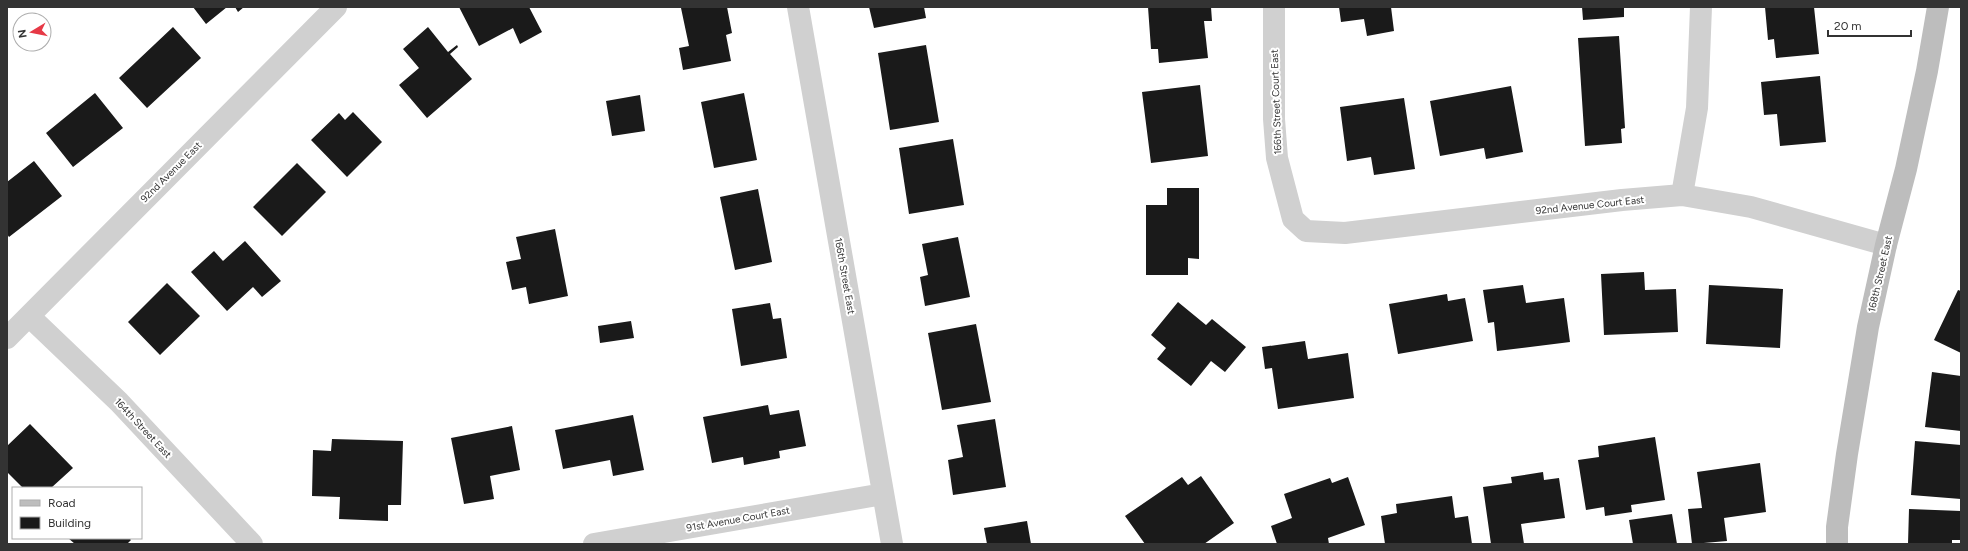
<svg xmlns="http://www.w3.org/2000/svg" width="1968" height="551" viewBox="0 0 1968 551" font-family="Figtree,sans-serif">
	<style>
		.building { fill: #1a1a1a }
		.lines { fill: none; stroke-linecap: round; stroke-linejoin: round }
		.street { stroke: #d0d0d0; stroke-width: 22 }
		.secondary { stroke: #bdbdbd; stroke-width: 22 }
		.labels { text-anchor: middle; dominant-baseline: central; stroke-width: 4; stroke-linejoin: round; paint-order: stroke }
		.street-label { font-size: 10px; fill: #333; stroke: #fff }
	</style>
	<rect width="100%" height="100%" fill="#fff"/>
	<path class="building" d="M193 7H227L206 24Z
		M235 7H244L238 12Z
		M459 7H529L542 32 520 44 513 28 479 46Z
		M727 7 732 33 726 35 731 61 683 70 679 48 689 46 681 8Z
		M869 7H924L926 18 874 28Z
		M1148 7H1211L1212 21H1204L1208 58 1159 63 1158 49H1151Z
		M1339 7H1391L1394 31 1367 36 1364 19 1341 22Z
		M1582 7H1624V17L1583 20Z
		M1765 7H1814L1819 54 1776 58 1774 39 1768 40Z
		M173 27 201 58 147 108 119 78Z
		M428 27 448 52 457 45 458 47 450 54 472 79 427 118 399 85 419 68 403 49Z
		M1619 36 1625 128 1621 129 1622 143 1585 146 1578 38Z
		M926 45 939 122 890 130 878 53Z
		M1820 76 1826 142 1780 146 1777 114 1764 115 1761 82Z
		M1200 85 1208 156 1151 163 1142 92Z
		M1511 86 1523 152 1486 159 1484 148 1440 156 1430 101Z
		M95 93 123 128 73 167 46 133Z
		M744 93 757 160 714 168 701 102Z
		M640 95 645 131 612 136 606 101Z
		M1404 98 1415 169 1374 175 1371 157 1347 161 1340 107Z
		M353 112 382 142 347 177 311 140 339 113 345 120Z
		M953 139 964 205 909 214 899 148Z
		M34 161 62 196 9 237 7 234V182Z
		M297 163 326 192 282 236 253 207Z
		M1167 188H1199V259L1188 258V275H1146V205H1167Z
		M758 189 772 262 735 270 720 197Z
		M555 229 568 296 529 304 526 287 512 290 506 262 521 259 516 237Z
		M958 237 970 297 925 306 920 277 928 275 922 244Z
		M245 241 281 281 262 297 253 287 227 311 191 272 214 251 223 261Z
		M1644 272 1645 290 1676 289 1678 332 1604 335 1601 274Z
		M167 283 200 316 160 355 128 322Z
		M1523 285 1526 303 1564 298 1570 342 1497 351 1494 322 1488 323 1483 290Z
		M1709 285 1783 289 1780 348 1706 344Z
		M1958 290 1961 291V353L1934 340Z
		M1447 294 1448 301 1465 298 1473 341 1398 354 1389 304Z
		M1178 302 1206 325 1212 319 1246 347 1225 372 1211 361 1191 386 1157 359 1166 348 1151 335Z
		M770 303 773 319 781 318 787 358 741 366 732 309Z
		M631 321 634 338 600 343 598 326Z
		M976 324 991 402 942 410 928 333Z
		M1305 341 1308 359 1348 353 1354 398 1278 409 1272 368 1265 369 1262 347Z
		M1932 372 1961 376V431L1925 427Z
		M768 405 770 415 799 410 806 446 779 451 780 458 744 465 743 457 712 463 703 417Z
		M633 415 644 470 613 476 610 460 563 469 555 430Z
		M995 419 1006 487 953 495 948 460 963 457 957 425Z
		M30 424 73 468 51 488H23L7 472V446Z
		M512 426 520 470 490 476 494 499 464 504 451 438Z
		M1655 437 1665 500 1631 505 1632 512 1605 516 1604 507 1586 510 1578 460 1599 457 1598 446Z
		M332 439 403 441 401 505H388V521L339 519 340 497 312 496 313 450 331 451Z
		M1915 441 1961 445V499L1911 495Z
		M1760 463 1766 512 1724 518 1727 541 1692 544 1688 509 1702 508 1697 472Z
		M1543 472 1544 480 1559 478 1565 518 1521 524 1524 544H1491L1483 487 1512 483 1511 477Z
		M1201 476 1234 523 1204 544H1145L1125 516 1182 477 1188 485Z
		M1348 477 1365 525 1328 538 1329 544H1277L1271 526 1292 518 1284 494 1330 478 1332 483Z
		M1452 496 1455 518 1468 516 1472 544H1385L1381 516 1397 513 1396 504Z
		M1909 509 1961 511V540H1952V544H1908Z
		M1672 514 1677 544H1633L1629 520Z
		M1027 521 1031 544H987L984 528Z
		M68 538H129L131 540 127 544H75Z"/>
	<g class="lines">
		<path class="street" d="M798 7 892 544
			M1274 7V119L1277 158 1293 219 1306 231 1345 233 1622 200 1682 195 1751 207 1886 245
			M1682 195 1697 108 1701 7
			M29 316 119 402 252 544
			M7 338 336 7
			M594 544 883 494"/>
		<path class="secondary" d="M1837 544V527L1847 454 1868 327 1886 245 1906 169 1927 71 1938 7"/>
	</g>
	<g class="labels">
		<g class="street-label">
			<text transform="translate(1276 102) rotate(-92)">166th Street Court East</text>
			<text transform="translate(171 172) rotate(-45)">92nd Avenue East</text>
			<text transform="translate(1590 205) rotate(-6)">92nd Avenue Court East</text>
			<text transform="translate(1880 274) rotate(-77)">168th Street East</text>
			<text transform="translate(845 276) rotate(80)">166th Street East</text>
			<text transform="translate(143 428) rotate(47)">164th Street East</text>
			<text transform="translate(738 519) rotate(-10)">91st Avenue Court East</text>
		</g>
	</g>
	<rect width="1968" height="551" fill="none" stroke="#333333" stroke-width="16"/>
	<rect x="12" y="487" width="130" height="52" fill="#ffffff" stroke="#adadad"/>
	<rect x="20" y="500" width="20" height="6" fill="#bdbdbd" stroke="#adadad"/>
	<text x="48" y="507" font-size="12" fill="#333333">Road</text>
	<rect x="20" y="517" width="20" height="12" fill="#1a1a1a" stroke="#adadad"/>
	<text x="48" y="527" font-size="12" fill="#333333">Building</text>
	<g transform="translate(32 32) rotate(260)"><circle r="19" fill="#ffffff" stroke="#adadad"/>
	<path d="M0-3L7 15L0 10L-7 15Z" fill="#e63946"/>
	<text y="-6" font-size="11" font-weight="bold" text-anchor="middle" fill="#333333">N</text>
	</g>
	<path d="M1828 30v6h83v-6" fill="none" stroke="#333333" stroke-width="2"/>
	<text x="1834" y="30" font-size="12" fill="#333333" stroke="#ffffff" stroke-width="3" paint-order="stroke">20 m</text>
</svg>
